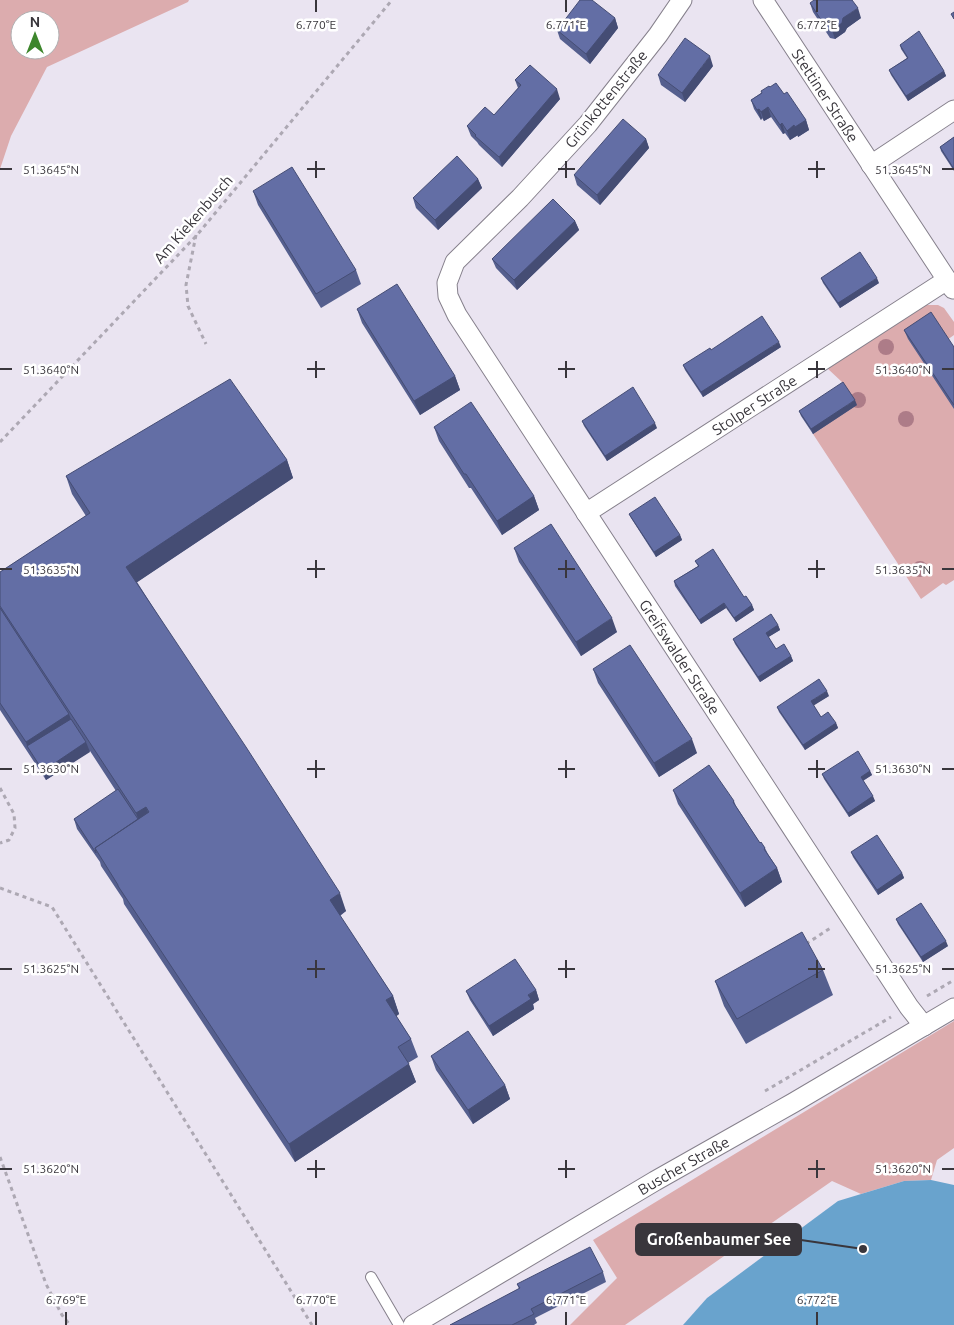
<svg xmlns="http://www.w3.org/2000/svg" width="954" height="1325" viewBox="0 0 954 1325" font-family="Ubuntu,sans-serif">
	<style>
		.green { fill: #dcacae; fill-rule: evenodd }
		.water { fill: #69a3cd }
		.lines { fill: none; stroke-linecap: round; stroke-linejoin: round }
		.lane-casing { stroke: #86808c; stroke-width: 12 }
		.street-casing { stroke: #86808c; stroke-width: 21 }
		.path { stroke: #ada8b3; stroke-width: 3; stroke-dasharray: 4 4; stroke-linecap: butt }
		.lane { stroke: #fff; stroke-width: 10 }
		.street { stroke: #fff; stroke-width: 19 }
		.tree { fill: #ad7c88 }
		.wall { fill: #555f8e }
		.shaded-wall { fill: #454d74 }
		.building { fill: #636ea5; stroke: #454d74 }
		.ticks { fill: none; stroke: #39363c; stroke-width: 2 }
		.labels { text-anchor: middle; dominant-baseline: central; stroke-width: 5; stroke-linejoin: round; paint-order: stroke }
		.street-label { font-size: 15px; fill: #39363c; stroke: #fff }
		.ticks-label { font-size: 12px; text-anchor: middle; fill: #39363c; stroke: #fff; stroke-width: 5; stroke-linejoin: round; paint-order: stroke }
		.leader { fill: none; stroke: #39363c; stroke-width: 2 }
		.callout-dot { fill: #39363c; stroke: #fff; stroke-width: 2 }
		.callout { fill: #39363c; stroke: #39363c; stroke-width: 2 }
		.callout-label { font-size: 16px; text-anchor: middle; font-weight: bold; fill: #fff }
	</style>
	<rect width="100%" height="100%" fill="#eae4f1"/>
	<path class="green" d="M0 0H189L188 2 47 67 11 136 0 169ZM20 20H50V50H20Z
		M925 305H938L944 308 954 322V335L947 340 954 409V580L946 585 943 583 921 599 813 434 856 405 842 382 827 368Z
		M954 1021V1148L937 1160 931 1180 904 1181 861 1194 832 1181 625 1325H570L617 1278 593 1240Z"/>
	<path class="water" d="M931 1180 954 1185V1325H683L707 1298 838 1201 904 1181Z"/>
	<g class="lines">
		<defs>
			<path id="lane" d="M371 1277 399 1325"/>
			<g id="street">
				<path id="s1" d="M682 0 658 35 588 124 520 198 455 262 447 283 448 296 457 315 909 1007 924 1026"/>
				<path id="s2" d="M763 0 953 289"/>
				<path d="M871 165 954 110"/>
				<path id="s3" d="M586 513 947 280"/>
				<path id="s4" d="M413 1325 655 1181 793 1103 954 1008"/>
			</g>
		</defs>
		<use href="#lane" class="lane-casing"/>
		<use href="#street" class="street-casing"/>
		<path class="path" d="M196 235 186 285 188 306 206 344
			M0 442 197 235 392 0
			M0 788 14 814 15 828 9 840 0 843
			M0 888 52 907 312 1325
			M806 944 832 927
			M927 996 954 980
			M765 1091 891 1017
			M0 1157 46 1284 62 1315 70 1325"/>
		<use href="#lane" class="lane"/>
		<use href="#street" class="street"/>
	</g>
	<g class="tree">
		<circle cx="886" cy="347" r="8"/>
		<circle cx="858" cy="400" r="8"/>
		<circle cx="906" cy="419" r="8"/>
		<circle cx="920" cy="569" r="8"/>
	</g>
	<path class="wall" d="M810 3 861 18 847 28 845 32 835 39 830 38 813 12Z
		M615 18 618 28 590 64 560 39 557 30Z
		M900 45 944 71 946 76 908 101 891 75 889 70 907 58 901 49Z
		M713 66 685 102 661 85 658 75Z
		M515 80 560 99 502 167 479 145 477 142 471 136 467 126 494 115 518 88Z
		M770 87 784 94 806 120 809 130 798 137V135L790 140 785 133 783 134 771 117 764 121 762 118 761 120 754 109 751 100Z
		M954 137V171L941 151 940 147Z
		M646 139 649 148 600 205 577 185 574 175Z
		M478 179 482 188 438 230 416 208 413 198Z
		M253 191 356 270 361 284 321 308 258 205Z
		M575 221 579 230 517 290 496 268 492 259Z
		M821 278 879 283 840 308 823 283Z
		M357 309 455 376 460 390 420 415 362 323Z
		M904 330 954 347V409L908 339Z
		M781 347 703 397 685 370 683 365 711 350Z
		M857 405 813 434 801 416 799 411Z
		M582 421 657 428 607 461 584 426Z
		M434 427 534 496 539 510 502 535 471 488H469L439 441Z
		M287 460 293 478 137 582 346 911 340 916 393 996 399 1014 396 1016 411 1039 418 1057 408 1063 416 1082 295 1162 124 904 123 899 101 866 100 862 77 829 74 819 116 791 90 751 46 780 0 710V572L86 516 72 494 66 476Z
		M629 514 680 535 682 540 656 557 631 518Z
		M514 548 617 632 581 656 519 562Z
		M695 561 744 597 752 605 754 610 736 622 726 608 701 624 675 586 674 581 698 566Z
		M778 625 780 630 768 637 776 649 791 656 793 661 760 682 735 644 733 639Z
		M593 669 697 753 659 777 598 683Z
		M829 696 813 705 821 717 836 723 838 728 805 750 779 712 777 707Z
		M870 771 872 775 863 781 875 801 849 817 824 779 822 774Z
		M673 790 734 801 736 806 760 843 765 848 768 854 777 868 782 882 745 907 678 804Z
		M851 852 902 873 904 878 878 895 853 857Z
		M896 919 948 946 923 962 898 924Z
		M823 970 833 995 746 1044 724 1006 715 981Z
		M536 990 539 1000 533 1004 534 1009 493 1036 470 1000 466 991Z
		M431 1056 505 1085 510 1099 473 1124 436 1070Z
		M603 1272 606 1282 535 1318 537 1323 534 1325H450L519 1289 517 1284Z"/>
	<path class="shaded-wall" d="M858 8 861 18 847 28 845 32 835 39 832 30 843 18Z
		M615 18 618 28 590 64 586 54Z
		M710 56 713 66 685 102 682 93Z
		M944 71 946 76 908 101 906 96Z
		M557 89 560 99 502 167 499 157Z
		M768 107 771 117 764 121 761 112Z
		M759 109 762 118 761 120 757 110Z
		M806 120 809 130 798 137 795 127Z
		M782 123 785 133 783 134 780 125Z
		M794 125 798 135 790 140 787 131Z
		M646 139 649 148 600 205 597 195Z
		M478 179 482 188 438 230 435 220Z
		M575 221 579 230 517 290 514 280Z
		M877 278 879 283 840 308 838 303Z
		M779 342 781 347 703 397 701 392Z
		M455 376 460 390 420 415 414 401Z
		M855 400 857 405 813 434 811 429Z
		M655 423 657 428 607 461 605 456Z
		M287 460 293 478 133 585 126 567Z
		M534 496 539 510 502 535 497 521Z
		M680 535 682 540 656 557 654 552Z
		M724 603 726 608 701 624 699 620Z
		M752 605 754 610 736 622 734 618Z
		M612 618 617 632 581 656 576 642Z
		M778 625 780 630 767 638 766 633Z
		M791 656 793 661 760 682 758 677Z
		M827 691 829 696 813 706 811 701Z
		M69 714 74 728 27 746 26 742Z
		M836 723 838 728 805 750 803 745Z
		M692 739 697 753 659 777 654 763Z
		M86 742 90 752 46 780 43 771Z
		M870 771 872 775 862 781 861 777Z
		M873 796 875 801 849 817 848 813Z
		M146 807 153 825 141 827 136 813Z
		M777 868 782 882 745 907 740 893Z
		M902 873 904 878 878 895 877 890Z
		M340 893 346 911 336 918 330 900Z
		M946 941 948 946 923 962 921 957Z
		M536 990 539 1000 533 1004 534 1009 493 1036 489 1026Z
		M393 996 399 1014 393 1019 386 1000Z
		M409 1064 416 1082 295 1162 289 1144Z
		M505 1085 510 1099 473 1124 468 1110Z"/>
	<path class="building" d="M580 0H592L615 18 586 54 557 30Z
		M814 0H852L858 8 843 18 842 23 832 30 827 29 810 3Z
		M954 12V19L951 14Z
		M919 31 944 71 906 96 889 70 908 58 900 45Z
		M685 38 710 56 682 93 658 75Z
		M530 65 557 89 499 157 475 136 476 135 467 126 485 107 494 115 521 85 515 80Z
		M776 83 784 94 787 92 806 120 795 127 794 125 787 131 782 123 780 125 768 107 761 112 759 109 757 110 751 100 762 93 761 91 769 86 770 87Z
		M623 119 646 139 597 195 574 175Z
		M954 137V169L940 147Z
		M457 156 478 179 435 220 413 198Z
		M292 167 356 270 316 294 253 191Z
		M553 199 575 221 514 280 492 259Z
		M860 252 877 278 838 303 821 278Z
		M397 284 455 376 414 401 357 309Z
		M931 312 954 347V405L904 330Z
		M762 316 779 342 701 392 683 365 710 348 711 350Z
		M230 379 287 460 126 567 246 747 340 893 330 900 393 996 386 1000 411 1039 398 1047 409 1064 289 1144 118 886V885L95 848 149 812 146 807 136 813 0 606V572L90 513 66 476Z
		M843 382 855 400 811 429 799 411Z
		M633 387 655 423 605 456 582 421Z
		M471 402 534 496 497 521 466 474H464L434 427Z
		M655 497 680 535 654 552 629 514Z
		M551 524 612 618 576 642 514 548Z
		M713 549 744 597 746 596 752 605 734 618 724 603 699 620 674 581 699 566 695 561Z
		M0 608 69 714 26 742 0 703Z
		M771 614 778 625 766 633 776 649 784 644 791 656 758 677 733 639Z
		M630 645 692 739 654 763 593 669Z
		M819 679 827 691 811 701 821 717 828 712 836 723 803 745 777 707Z
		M71 719 86 742 43 771 27 746Z
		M858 751 870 771 861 777 873 796 848 813 822 774Z
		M709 765 734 801 733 802 760 843 761 842 765 848 764 849 777 868 740 893 673 790Z
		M118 789 138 819 95 848 96 853 74 819Z
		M877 835 902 873 877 890 851 852Z
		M921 903 946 941 921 957 896 919Z
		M802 932 823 970 737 1019 715 981Z
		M515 959 536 990 528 995 531 999 489 1026 466 991Z
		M468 1031 505 1085 468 1110 431 1056Z
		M590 1247 603 1272 531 1309 534 1314 512 1325H450L520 1288 517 1284Z"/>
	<path class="ticks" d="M316 0V12M566 0V12M817 0V12M316 161V178M566 161V178M817 161V178M0 169H12M307 169H325M558 169H575M808 169H825M942 169H954M316 361V378M566 361V378M817 361V378M0 369H12M307 369H325M558 369H575M808 369H825M942 369H954M316 560V578M566 560V578M817 560V578M0 569H12M307 569H325M558 569H575M808 569H825M942 569H954M316 760V778M566 760V778M817 760V778M0 769H12M307 769H325M558 769H575M808 769H825M942 769H954M316 960V978M566 960V978M817 960V978M0 969H12M307 969H325M558 969H575M808 969H825M942 969H954M316 1160V1178M566 1160V1178M817 1160V1178M0 1169H12M307 1169H325M558 1169H575M808 1169H825M942 1169H954M66 1312V1325M316 1312V1325M566 1312V1325M817 1312V1325"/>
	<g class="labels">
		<g class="street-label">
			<text stroke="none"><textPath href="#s2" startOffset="114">Stettiner Straße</textPath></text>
			<text transform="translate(606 99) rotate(-51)">Grünkottenstraße</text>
			<text transform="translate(193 219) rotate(-49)">Am Kiekenbusch</text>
			<text stroke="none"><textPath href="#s3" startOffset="200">Stolper Straße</textPath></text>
			<text stroke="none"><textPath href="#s1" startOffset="812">Greifswalder Straße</textPath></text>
			<text stroke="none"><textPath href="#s4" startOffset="314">Buscher Straße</textPath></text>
		</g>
	</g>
	<g class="ticks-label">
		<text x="316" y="29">6.770°E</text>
		<text x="566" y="29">6.771°E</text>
		<text x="817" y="29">6.772°E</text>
		<text x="51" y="174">51.3645°N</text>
		<text x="903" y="174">51.3645°N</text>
		<text x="51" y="374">51.3640°N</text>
		<text x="903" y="374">51.3640°N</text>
		<text x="51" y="574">51.3635°N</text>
		<text x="903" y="574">51.3635°N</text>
		<text x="51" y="773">51.3630°N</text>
		<text x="903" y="773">51.3630°N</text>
		<text x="51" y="973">51.3625°N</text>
		<text x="903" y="973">51.3625°N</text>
		<text x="51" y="1173">51.3620°N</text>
		<text x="903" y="1173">51.3620°N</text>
		<text x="66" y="1304">6.769°E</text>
		<text x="316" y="1304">6.770°E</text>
		<text x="566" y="1304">6.771°E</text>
		<text x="817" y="1304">6.772°E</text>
	</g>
	<path class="leader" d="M863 1249L801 1240"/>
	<circle class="callout-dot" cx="863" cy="1249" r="5"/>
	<rect class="callout" x="636" y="1224" width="165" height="31" rx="5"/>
	<g class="callout-label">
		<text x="719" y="1245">Großenbaumer See</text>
	</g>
	<g transform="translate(35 35)"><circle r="24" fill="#ffffff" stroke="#b0afb1"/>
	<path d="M0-4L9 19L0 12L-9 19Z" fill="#3d862c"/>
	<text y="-8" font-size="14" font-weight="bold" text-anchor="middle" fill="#39363c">N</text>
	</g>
</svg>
